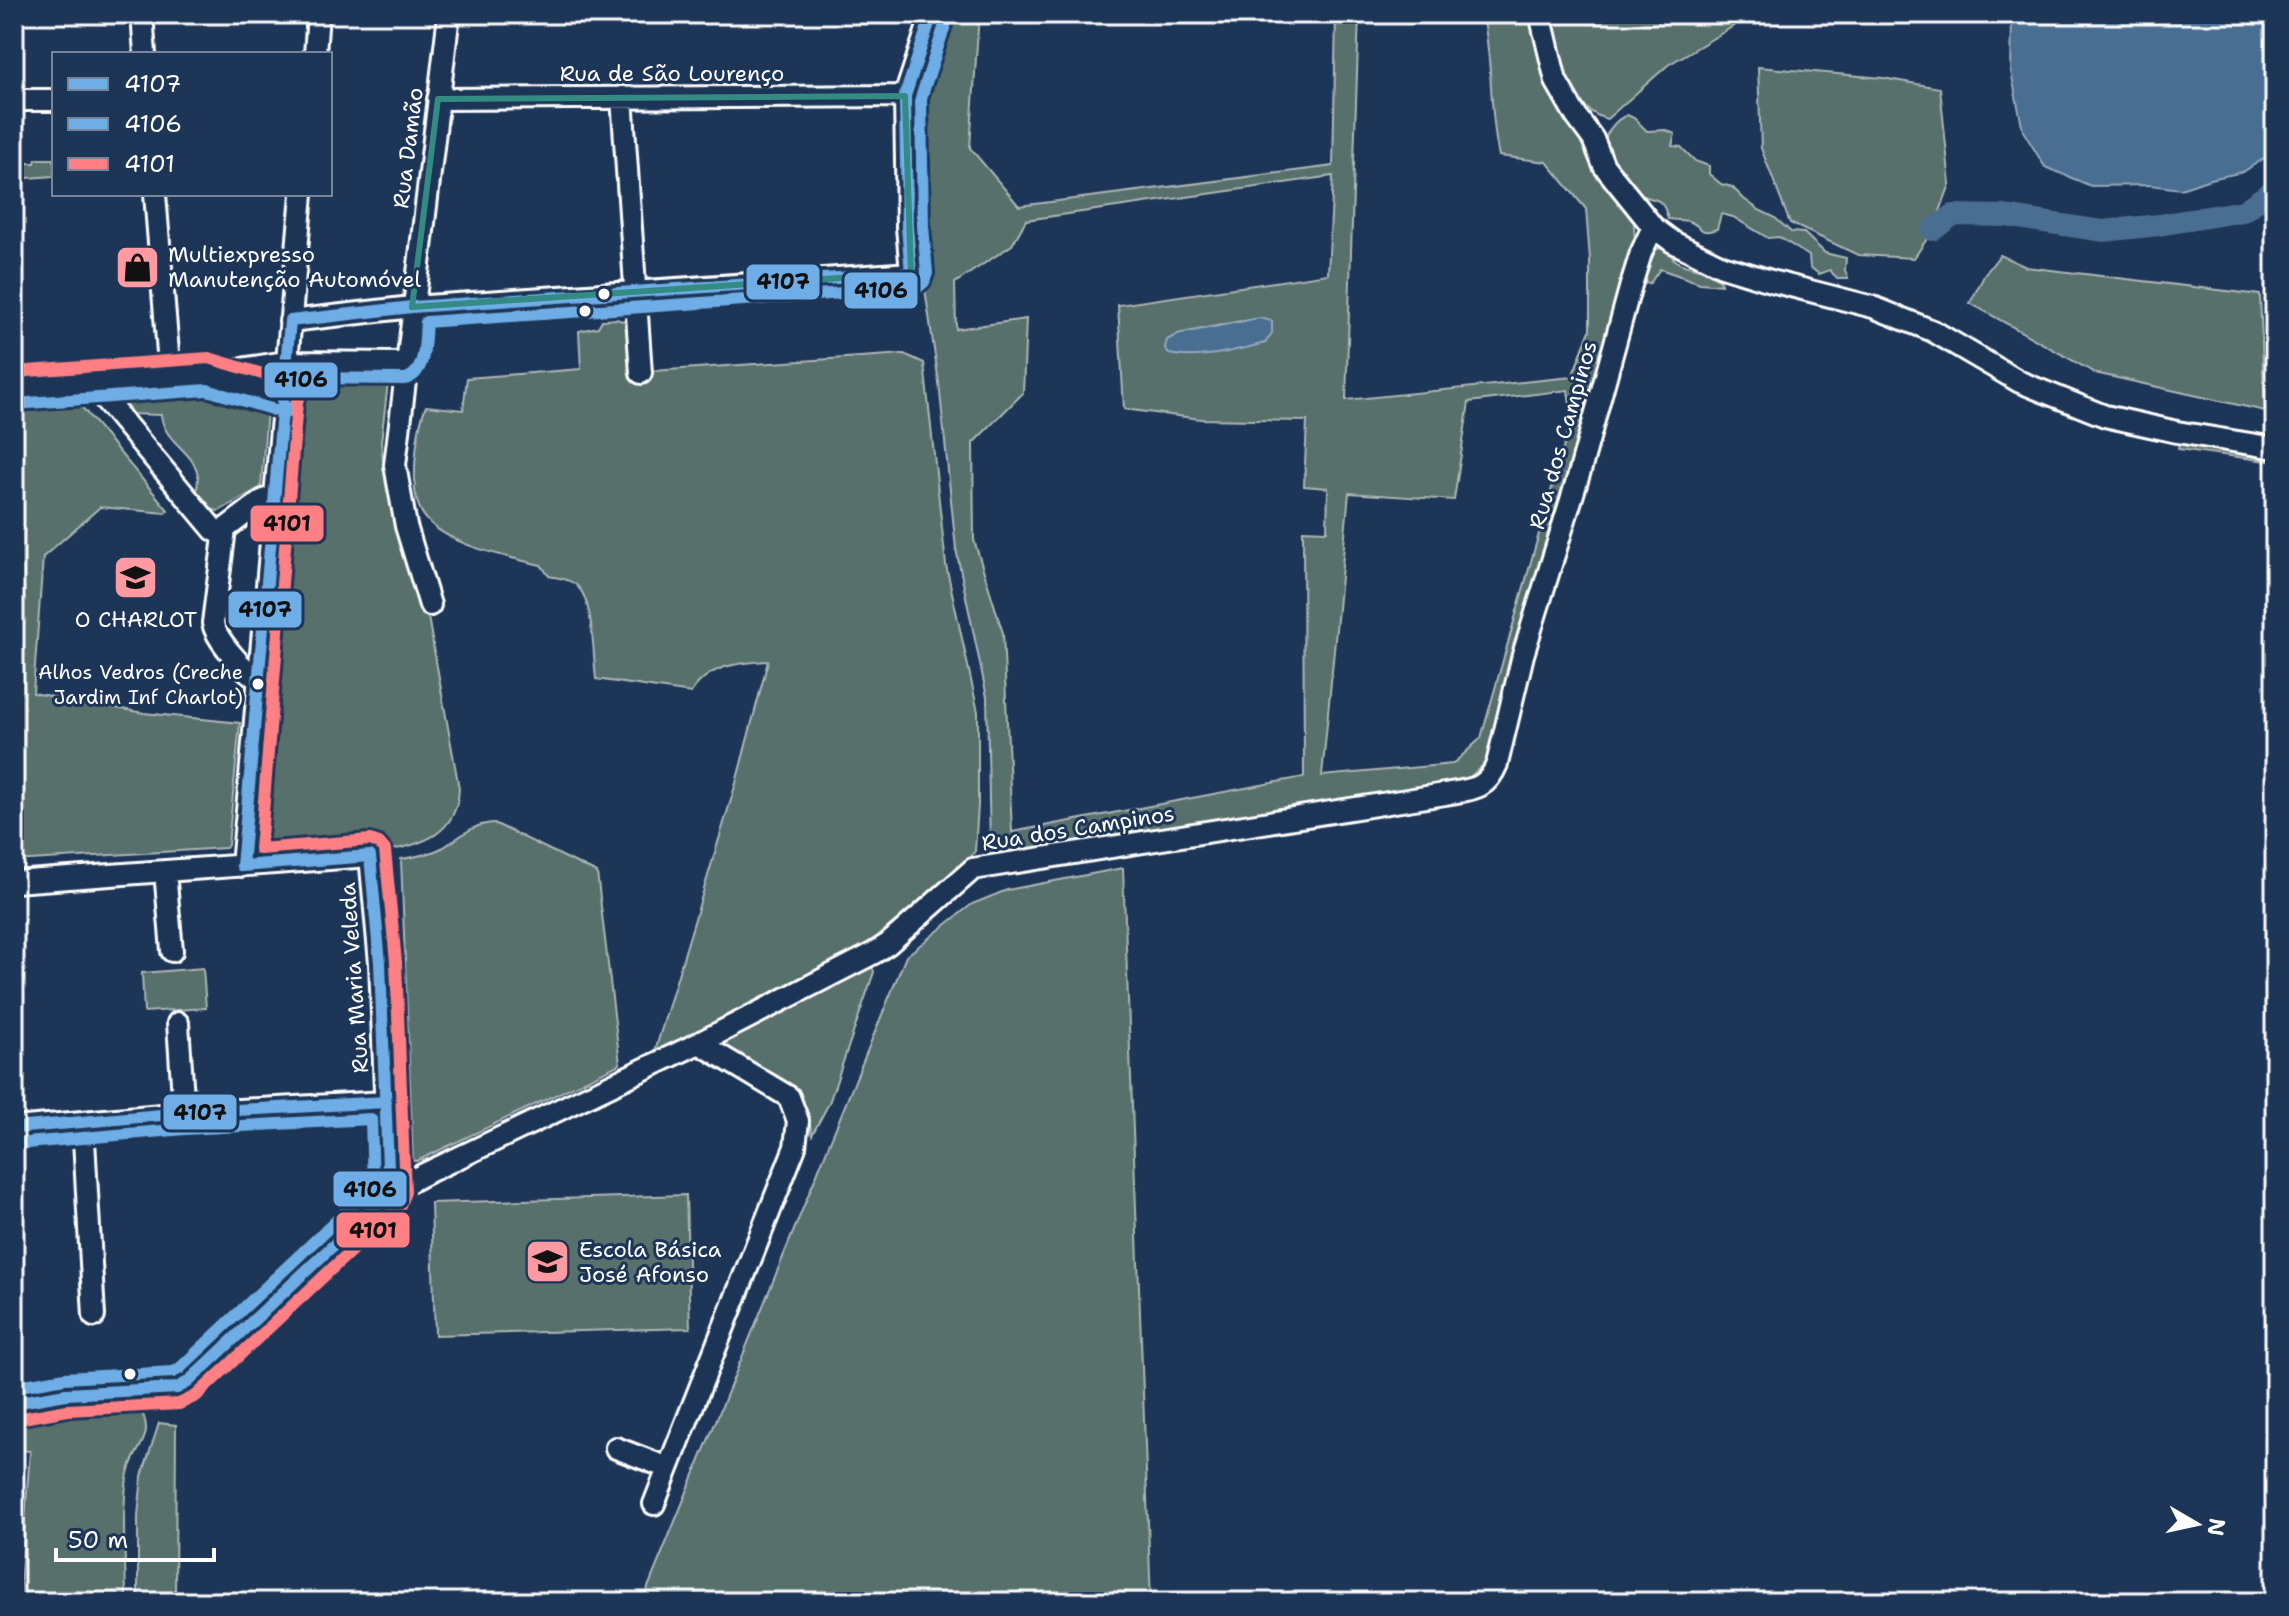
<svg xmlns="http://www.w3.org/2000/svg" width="2289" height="1616" viewBox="0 0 2289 1616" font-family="'Shantell Sans',sans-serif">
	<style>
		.green { fill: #586f6c; stroke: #acb7b6; stroke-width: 2; fill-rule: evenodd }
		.water { fill: #4a6e91; stroke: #92a8bd; stroke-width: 2 }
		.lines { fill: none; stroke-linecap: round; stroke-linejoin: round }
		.canal { stroke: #4a6e91; stroke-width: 22 }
		.minor-casing { stroke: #fff; stroke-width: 26 }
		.minor { stroke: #1d3557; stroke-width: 20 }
		.bus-1-casing { stroke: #1d3557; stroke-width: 18 }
		.bus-2-casing { stroke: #1d3557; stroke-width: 18 }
		.bus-3-casing { stroke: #1d3557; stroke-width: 18 }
		.bus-1 { stroke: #6eade6; stroke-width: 12 }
		.bus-2 { stroke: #6eade6; stroke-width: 12 }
		.bus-3 { stroke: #ff8084; stroke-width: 12 }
		.marked { fill: none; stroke: #338b84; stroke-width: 6; stroke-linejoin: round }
		.bus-dot { fill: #fff; stroke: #1d3557; stroke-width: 3 }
		.labels { text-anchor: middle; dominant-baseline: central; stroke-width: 6; stroke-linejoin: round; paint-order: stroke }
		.bus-label { font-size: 20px; fill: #fff; stroke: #1d3557; text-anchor: end }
		.street-label { font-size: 22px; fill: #fff; stroke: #1d3557 }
		.poi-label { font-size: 22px; fill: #fff; stroke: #1d3557; text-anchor: start }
		.line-badge { stroke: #1d3557; stroke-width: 3 }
		.pale-badge-label { font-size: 22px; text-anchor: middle; font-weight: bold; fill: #111 }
	</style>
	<rect width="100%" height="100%" fill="#1d3557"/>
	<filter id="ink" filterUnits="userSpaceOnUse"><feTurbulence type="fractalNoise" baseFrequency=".0125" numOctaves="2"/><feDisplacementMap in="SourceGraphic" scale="16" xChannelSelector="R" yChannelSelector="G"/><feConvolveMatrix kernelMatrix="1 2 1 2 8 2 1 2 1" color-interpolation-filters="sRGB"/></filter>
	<g filter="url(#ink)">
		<path class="green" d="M942 14H979L970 148 1019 206 1333 166 1336 14H1359L1346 400 1572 377 1590 330V260L1586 209 1547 162 1499 156C1489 112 1493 66 1484 22L1530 18 1537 21 1581 136 1584 149 1594 169 1634 223 1635 246 1487 762 1465 781 1007 855 997 854 990 848 987 697 956 549 939 383 922 269 917 189 922 178 925 88ZM1333 176 1328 274 1118 305 1124 409 1201 419 1307 421 1304 486 1328 488 1327 531 1303 530 1304 777 1012 832 1003 633 974 540 973 443 1023 393 1026 319 956 329 955 283 1012 245 1026 220ZM1240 321 1265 343 1231 350 1178 334ZM1568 390 1572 417 1481 738 1453 764 1322 776 1349 493 1454 500 1469 402Z
			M1546 14H1754L1668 65 1607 119C1565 108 1557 49 1546 14Z
			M1758 67 1883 78 1940 88 1950 184 1933 230 1914 258 1858 255 1790 223 1761 148Z
			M1627 115 1634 118 1647 131 1666 130 1675 134 1672 146 1681 147 1695 161 1709 166V174L1721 184 1732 187 1744 199 1759 210 1774 217 1791 232 1804 233 1825 253 1846 258 1845 270 1848 279H1837L1830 270 1819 274 1810 267 1809 256 1779 237 1768 238 1733 217 1721 214 1717 229C1697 236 1703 225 1688 221 1682 220 1675 220 1668 219 1661 190 1651 205 1637 191 1623 179 1611 160 1604 143 1607 131 1615 120 1627 115Z
			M36 159H54V176L14 179V163H35Z
			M1660 248 1668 250C1675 266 1687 265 1702 270 1708 272 1713 277 1720 279L1721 285 1700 283 1660 269 1650 283 1641 284 1648 253Z
			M2000 255 2026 267 2260 295 2265 411 2095 373 1970 303 1985 274Z
			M616 319 630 323 645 377 653 371 904 354 924 363 946 565 978 712V805L975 851 968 861 868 944 711 1026 655 1051 736 783 768 661C737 663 708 665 691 693L596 679C593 656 594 603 578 587 571 579 558 578 549 576L541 565C505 556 436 544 420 509 413 495 415 482 415 467 416 446 418 425 426 406L463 410 467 378 581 369 579 331 598 327 602 320Z
			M389 374 381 442 386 485 395 526 407 545 424 595 459 788C457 838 419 844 379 853L364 844 262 851 254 844 297 385 303 381Z
			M182 386 213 392 219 398 264 404 267 409 261 487 219 511 207 509 196 496C197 490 198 482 198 476 195 451 164 443 161 415L131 414 123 394Z
			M70 401 80 405 168 510 165 513 100 507 43 557 33 693 144 713 240 723 228 845 226 848 14 861V405Z
			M2180 442 2275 458V462L2178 449Z
			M494 823 597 873 620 1064 417 1161H413L401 859C415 857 431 854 444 847 462 836 472 824 494 823Z
			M1123 868 1151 1602H642L906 956 972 904 1007 890Z
			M871 964 874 972 829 1103 812 1135 807 1111 790 1088 718 1043Z
			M203 968 206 1008 144 1012 142 973Z
			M686 1195 690 1328 435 1335 431 1203Z
			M126 1400 138 1404C159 1441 133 1444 127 1478 121 1518 126 1562 126 1602H19L30 1451 14 1449V1415Z
			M159 1423 176 1425 175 1602H138V1516L142 1476Z"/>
		<path class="water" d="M2012 14H2275V151L2243 172 2210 179 2181 189 2149 185 2091 186 2045 167 2023 131 2011 72Z
			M1259 318 1272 321V333L1265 343C1236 350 1199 361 1169 354L1165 348 1167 340 1178 334Z"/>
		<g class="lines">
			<path class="canal" d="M1933 230 1953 215 2005 216 2103 231 2159 225 2243 211 2275 189"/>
			<defs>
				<path id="minor" d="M142 14 145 54
					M1540 14 1556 81 1576 116 1593 139 1604 166 1653 227 1673 242 1722 266 1771 281 1873 307 1933 331 2020 382 2105 416 2177 432 2275 448
					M315 54 318 14
					M622 97 641 373
					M438 99 905 96
					M14 100H54
					M155 194 170 377
					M290 321 412 307 911 273 907 227 905 96 932 14
					M213 375 283 397
					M91 383 214 530 223 535
					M14 388 209 374 286 362 405 363
					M430 605 406 526 395 465 449 14
					M258 679C244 671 216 639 213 623L225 529 262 501 274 496
					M242 866 302 194
					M165 871 172 951
					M14 882 370 856 380 963 389 1193
					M178 1023 184 1113
					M83 1122 94 1316
					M14 1128 184 1113 386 1102
					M14 1403 66 1394 177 1388 188 1382 389 1193 420 1176 699 1043 874 953 888 944 973 869 1445 794C1471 789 1486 791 1497 764L1523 655 1580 471 1631 285 1641 253 1653 227
					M616 1448 668 1468
					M654 1504 795 1147 798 1121 789 1097 699 1043"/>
			</defs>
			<use href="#minor" class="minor-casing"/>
			<use href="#minor" class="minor"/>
			<defs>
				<path id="bus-1" d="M14 1128 184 1113 386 1102
					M14 1403 66 1394 177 1388 188 1382 389 1193 380 963 370 856 242 866 290 321 412 307 911 273 907 227 905 96 932 14"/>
				<path id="bus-2" d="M15 404 207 390 285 413 297 404 301 378 405 379C427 374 424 341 426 322L917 288 924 282 927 273 923 226 921 98 947 19
					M14 1387 65 1378 173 1372 179 1369 373 1186 371 1119 185 1129 15 1144"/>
				<path id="bus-3" d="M14 372 209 358 289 382 298 391 260 849 370 840 379 843 385 850 396 962 405 1192 400 1205 196 1396 179 1404 68 1410 17 1419"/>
			</defs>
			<use href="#bus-1" class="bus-1-casing"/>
			<use href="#bus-2" class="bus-2-casing"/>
			<use href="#bus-3" class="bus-3-casing"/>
			<use href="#bus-1" class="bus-1"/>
			<use href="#bus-2" class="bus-2"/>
			<use href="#bus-3" class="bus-3"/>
		</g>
	</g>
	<path class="marked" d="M905 96 911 273 412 307 438 99Z"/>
	<defs>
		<symbol id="shop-square" viewBox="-11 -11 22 22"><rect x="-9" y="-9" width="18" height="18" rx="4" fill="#ff9aa2" stroke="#1d3557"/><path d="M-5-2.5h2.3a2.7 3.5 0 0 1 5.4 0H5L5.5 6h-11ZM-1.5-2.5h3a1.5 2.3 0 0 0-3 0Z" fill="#111"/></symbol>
		<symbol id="school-square" viewBox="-11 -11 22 22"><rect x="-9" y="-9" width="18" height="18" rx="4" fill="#ff9aa2" stroke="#1d3557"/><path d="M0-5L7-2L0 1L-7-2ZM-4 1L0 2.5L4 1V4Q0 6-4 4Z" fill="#111"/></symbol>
	</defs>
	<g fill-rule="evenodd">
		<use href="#shop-square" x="112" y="242" width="51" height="51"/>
		<use href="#school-square" x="110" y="552" width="51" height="51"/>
		<use href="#school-square" x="522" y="1236" width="51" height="51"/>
	</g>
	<g class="bus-dot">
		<circle cx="604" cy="294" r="7"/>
		<circle cx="585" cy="311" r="7"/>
		<circle cx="258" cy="684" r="7"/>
		<circle cx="130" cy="1374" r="7"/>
	</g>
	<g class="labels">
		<g class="bus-label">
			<text x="243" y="672">Alhos Vedros (Creche<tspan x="243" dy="25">Jardim Inf Charlot)</tspan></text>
		</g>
		<g class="street-label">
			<text x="672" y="73">Rua de São Lourenço</text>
			<text transform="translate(408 148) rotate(-83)">Rua Damão</text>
			<text transform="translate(1563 435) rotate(-74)">Rua dos Campinos</text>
			<text transform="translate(1078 828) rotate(-9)">Rua dos Campinos</text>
			<text transform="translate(354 978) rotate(-94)">Rua Maria Veleda</text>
		</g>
		<g class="poi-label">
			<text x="168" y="254">Multiexpresso<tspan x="168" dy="25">Manutenção Automóvel</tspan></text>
			<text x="136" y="619" text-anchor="middle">O CHARLOT</text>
			<text x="579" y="1249">Escola Básica<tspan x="579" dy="25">José Afonso</tspan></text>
		</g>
	</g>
	<g class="line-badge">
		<rect x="745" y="263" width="76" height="38" rx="8" fill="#6eade6"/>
		<rect x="843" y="271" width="76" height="39" rx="8" fill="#6eade6"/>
		<rect x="263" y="361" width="76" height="38" rx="8" fill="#6eade6"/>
		<rect x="249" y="504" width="76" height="39" rx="8" fill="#ff8084"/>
		<rect x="227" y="590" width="76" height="39" rx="8" fill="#6eade6"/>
		<rect x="162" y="1093" width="76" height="38" rx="8" fill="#6eade6"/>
		<rect x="332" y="1170" width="76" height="38" rx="8" fill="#6eade6"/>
		<rect x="335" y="1211" width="76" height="38" rx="8" fill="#ff8084"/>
	</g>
	<g class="pale-badge-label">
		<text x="783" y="289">4107</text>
		<text x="881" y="298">4106</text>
		<text x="301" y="387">4106</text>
		<text x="287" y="531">4101</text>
		<text x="265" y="617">4107</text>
		<text x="200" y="1120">4107</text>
		<text x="370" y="1197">4106</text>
		<text x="373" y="1238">4101</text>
	</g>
	<rect width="2289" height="1616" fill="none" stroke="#1d3557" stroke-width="48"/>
	<rect x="24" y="24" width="2241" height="1568" fill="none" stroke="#fff" stroke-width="3" filter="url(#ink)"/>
	<rect x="52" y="52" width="280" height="144" fill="#1d3557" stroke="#77869a" stroke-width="2"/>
	<rect x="68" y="78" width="40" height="12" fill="#6eade6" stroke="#77869a" stroke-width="2"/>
	<text x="124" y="92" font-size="24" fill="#ffffff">4107</text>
	<rect x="68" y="118" width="40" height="12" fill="#6eade6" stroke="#77869a" stroke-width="2"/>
	<text x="124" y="132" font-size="24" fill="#ffffff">4106</text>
	<rect x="68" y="158" width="40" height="12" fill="#ff8084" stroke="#77869a" stroke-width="2"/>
	<text x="124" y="172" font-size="24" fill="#ffffff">4101</text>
	<g transform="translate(2197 1524) rotate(99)" stroke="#1d3557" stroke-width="6" paint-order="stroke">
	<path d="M0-6L14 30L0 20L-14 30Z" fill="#ffffff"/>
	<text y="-12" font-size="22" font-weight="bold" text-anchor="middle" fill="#ffffff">N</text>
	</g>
	<path d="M56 1548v12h158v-12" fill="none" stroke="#ffffff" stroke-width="4"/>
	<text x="68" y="1548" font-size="24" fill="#ffffff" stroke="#1d3557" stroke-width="6" paint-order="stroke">50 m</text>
</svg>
